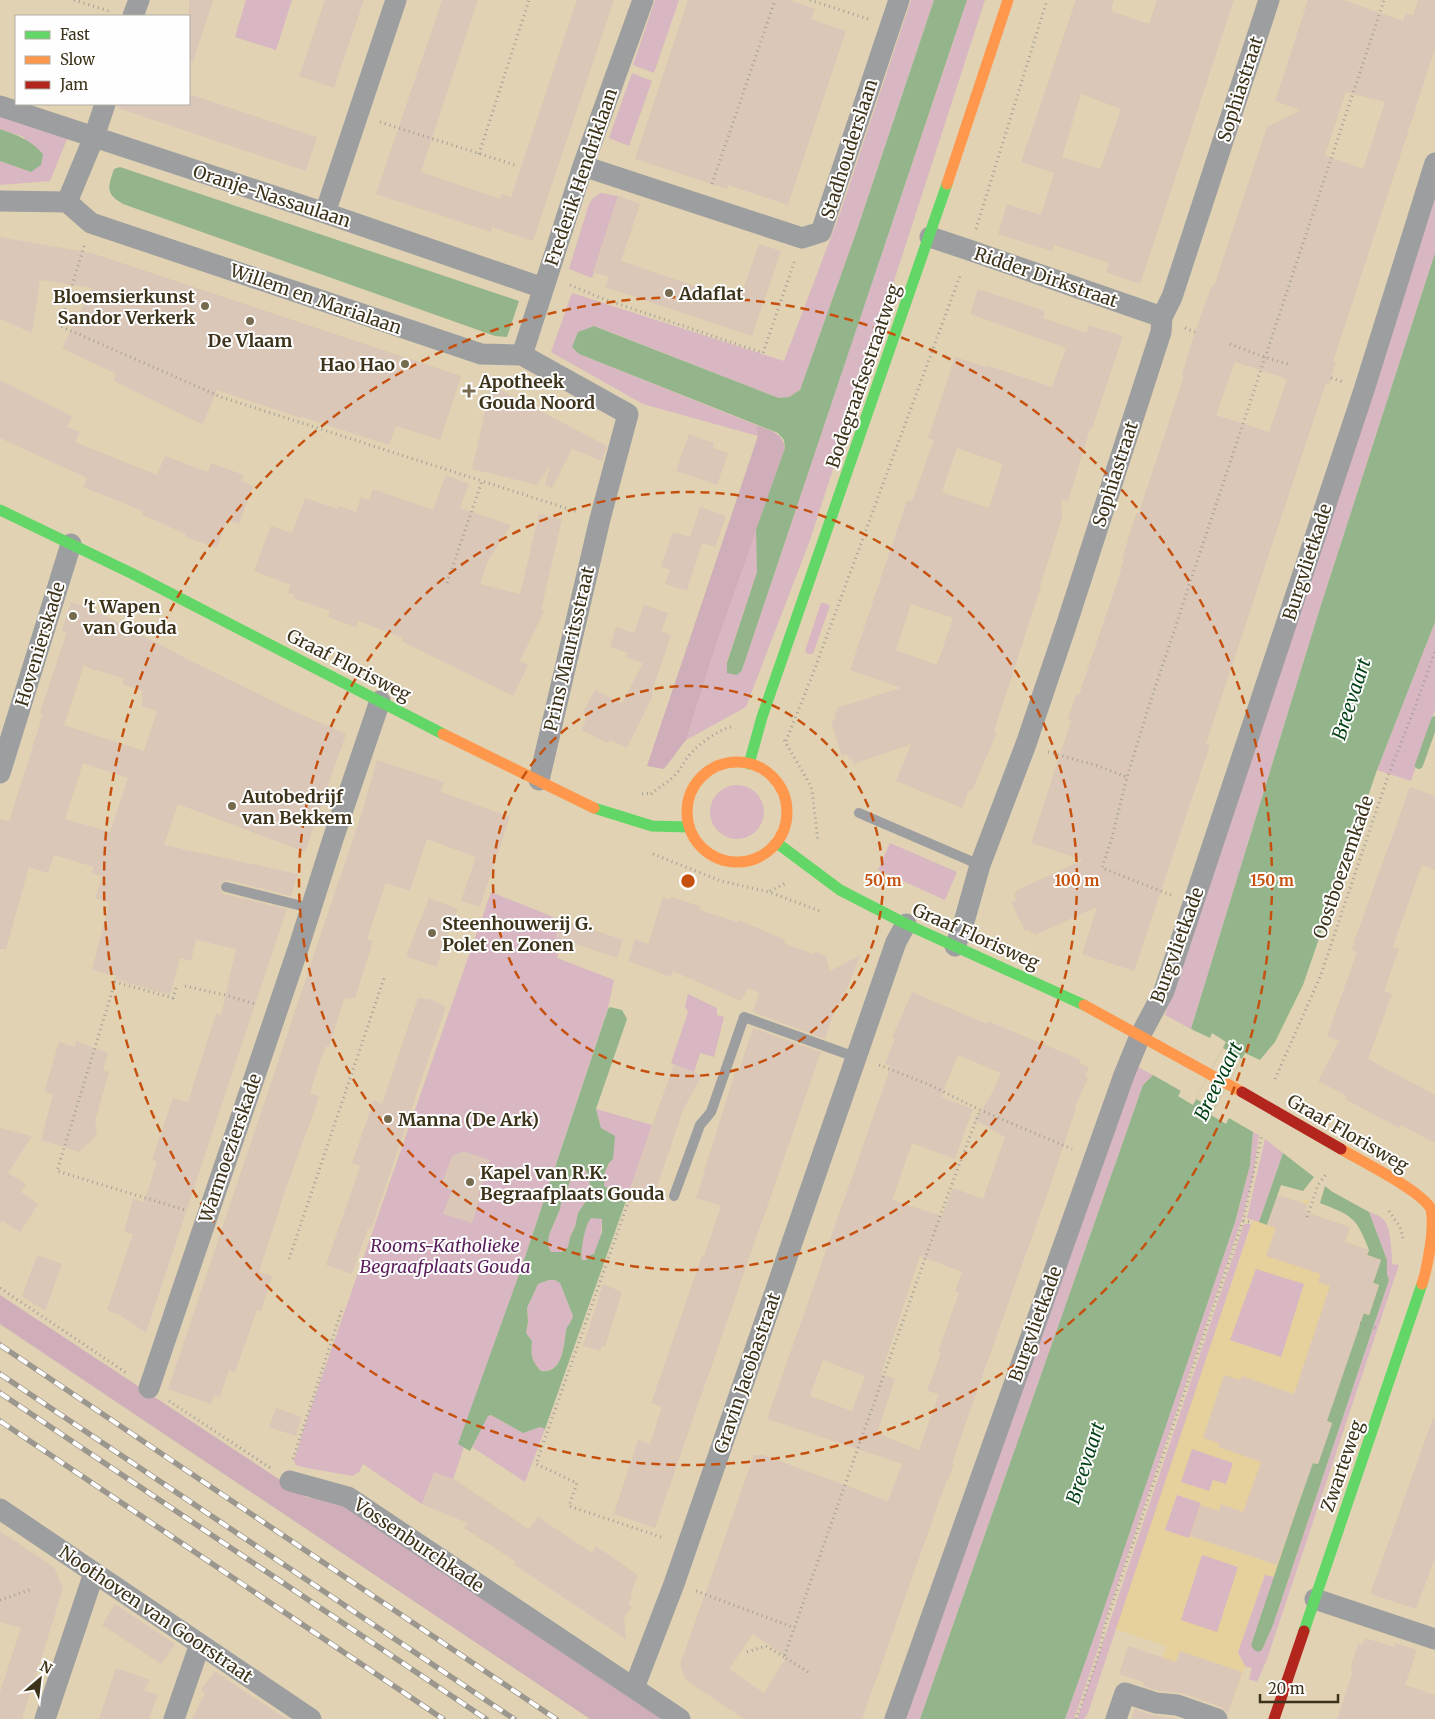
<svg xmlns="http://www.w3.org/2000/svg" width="1435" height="1719" viewBox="0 0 1435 1719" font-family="Merriweather,serif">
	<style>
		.built { fill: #e6d09c }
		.green { fill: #d8b6c2 }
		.forest { fill: #cfaeb9 }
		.water { fill: #94b58b; fill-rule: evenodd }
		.pier { fill: #e0d2b2 }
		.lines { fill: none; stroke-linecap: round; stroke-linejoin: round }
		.stream { stroke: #94b58b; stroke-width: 8 }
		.building { fill: #dbc7b7; fill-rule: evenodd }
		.path { stroke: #a29f99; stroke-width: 3; stroke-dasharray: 1 4; stroke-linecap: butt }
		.lane { stroke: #9d9ea0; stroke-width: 10 }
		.street { stroke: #9d9ea0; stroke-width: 21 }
		.fast { stroke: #63d668; stroke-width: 11 }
		.slow { stroke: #ff974d; stroke-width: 11 }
		.jam { stroke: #b3261e; stroke-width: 11 }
		.rail-casing { stroke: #9b978e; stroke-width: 5.5 }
		.rail { stroke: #fefefe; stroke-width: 4; stroke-dasharray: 11; stroke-linecap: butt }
		.ring { fill: none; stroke: #c6510f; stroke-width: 2.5; stroke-dasharray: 9 6 }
		.poi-dot { fill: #766b4f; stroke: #fefefe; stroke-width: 2 }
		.labels { text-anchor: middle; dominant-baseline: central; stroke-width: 4; stroke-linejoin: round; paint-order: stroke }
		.street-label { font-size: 18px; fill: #3d331a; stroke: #fefefe }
		.poi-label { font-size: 18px; font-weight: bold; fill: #3d331a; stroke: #fefefe; text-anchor: start }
		.park-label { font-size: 18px; font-style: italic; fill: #5a1f5b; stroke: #fefefe }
		.water-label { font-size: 19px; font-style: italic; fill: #003f13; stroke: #fefefe }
		.centre { fill: #c6510f; stroke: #fefefe; stroke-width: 2.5 }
		.ring-label { font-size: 15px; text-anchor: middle; font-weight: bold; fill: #c6510f; stroke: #fefefe; stroke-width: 4; stroke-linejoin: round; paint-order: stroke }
	</style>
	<rect width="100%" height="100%" fill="#e0d2b2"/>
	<path class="built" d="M1278 1195 1303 1203 1304 1199 1309 1200 1304 1216 1315 1220 1316 1216 1350 1227 1346 1242 1369 1250 1381 1260 1379 1285 1369 1315 1363 1313 1327 1421 1332 1423 1318 1464 1313 1463 1274 1577 1265 1575 1238 1652 1245 1666 1231 1706 1156 1681 1166 1646 1115 1629 1253 1220 1267 1224Z"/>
	<path class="green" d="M246 0H292L276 50 235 37Z
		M655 0H679L654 73 633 65Z
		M911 0H934L857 230 800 390 789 397 779 398 595 326 578 332 572 347 579 354 756 425 758 436 643 404 551 352 572 293 784 361 839 216Z
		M967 0H985L810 540 746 707 686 740 716 645 756 530 757 572 727 663 742 670Z
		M632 73 652 81 629 146 609 138Z
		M0 112 69 134 50 181 0 185V161L31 172 24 137 0 129Z
		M601 193 618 196 592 278 569 269 589 204 593 198Z
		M1435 193V253L1320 608 1191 1029 1165 1015Z
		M821 603H824L830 605 813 654H808L805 651Z
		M1435 622V709L1411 781 1377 770Z
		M710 812a27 27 0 1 1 54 0a27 27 0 1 1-54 0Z
		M890 843 957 872 945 900 878 870Z
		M491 892 568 923 557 958 614 980 608 1008 521 1269 459 1444 464 1447 442 1512 422 1504 363 1464 359 1472 352 1476 302 1467 296 1465 294 1461 305 1425Z
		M688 994 717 1008V1015L724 1017 714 1057 700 1053 694 1072 671 1063 688 1012 685 1006Z
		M1136 1066 1153 1075 1143 1085 920 1719H906Z
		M596 1109 652 1125 627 1198 604 1186 605 1172 609 1163Z
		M1253 1132 1259 1135 1253 1176 1242 1219 1104 1624 1098 1649 1074 1719H1065L1235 1222 1250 1165Z
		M1265 1139 1283 1153 1259 1222 1247 1218Z
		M579 1170H585L588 1174 590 1186 586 1202 578 1213 575 1227 570 1237 568 1247 562 1252H551L548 1246 549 1235 560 1209 562 1197 568 1189 570 1180 574 1172Z
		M1369 1212C1374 1214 1381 1216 1384 1220 1391 1228 1392 1254 1392 1264L1399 1265 1267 1659 1257 1682 1249 1679 1252 1668 1245 1666 1238 1652 1265 1575 1274 1577 1251 1645 1262 1650 1273 1625 1389 1280 1387 1274V1260Z
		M591 1217 602 1219C602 1232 599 1260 582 1260 580 1252 585 1224 591 1217Z
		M1244 1224H1251L1088 1713 1084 1719H1077Z
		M1256 1269 1304 1284 1281 1357 1230 1340Z
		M549 1280H555L560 1283 573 1316C572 1321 567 1326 566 1330 564 1345 563 1373 541 1371 531 1360 531 1356 532 1341L526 1333 528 1322 527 1308 538 1284Z
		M491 1415 523 1433 540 1427 545 1429 525 1482 472 1447 488 1416Z
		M1192 1449 1233 1463 1226 1484 1213 1480 1209 1491 1181 1482Z
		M1177 1495 1201 1503 1189 1538 1165 1530Z
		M1202 1555 1238 1567 1217 1632 1181 1620Z"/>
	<path class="forest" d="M756 425C769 430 783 432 785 448L716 645 686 740 664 769 647 766 758 436Z
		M0 1295 306 1497 341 1501 669 1719H590L0 1324Z"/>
	<path class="water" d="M934 0H967L742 670 737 675 727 673V663L757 572 756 530 785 448 784 440 778 433 579 354 572 347 578 332 594 326 779 398 789 397 800 390 857 230Z
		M0 129C17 135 31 140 43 154L41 165 31 172 0 161Z
		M120 167 519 301 507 337 495 336 123 204C105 194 108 187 114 169Z
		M1435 253V622L1377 770 1303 985 1275 1042 1260 1060 1245 1053 1211 1115 1226 1124 1229 1118 1253 1132 1250 1165 1235 1222 1101 1617 1065 1719H920L1143 1085 1153 1075 1181 1091 1178 1096 1193 1105 1226 1042 1212 1033 1210 1038 1191 1029 1320 608Z
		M610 1007 622 1010 627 1019 596 1109 601 1128 615 1136 613 1159 609 1163 605 1172 604 1186 627 1198 545 1429 540 1427 523 1433 491 1415 488 1416 470 1451 458 1444 521 1269 608 1009ZM579 1170H585L588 1174 590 1186 586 1201 578 1213 575 1227 570 1237 568 1247 562 1252H551L548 1246 549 1235 560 1209 562 1197 568 1189 570 1180 574 1172ZM591 1218 602 1219V1232L594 1254 590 1255 586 1260H582C580 1253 585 1224 591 1218ZM549 1280H555L560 1283 573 1316C572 1321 567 1326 566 1330 564 1345 563 1374 541 1371 531 1360 531 1356 532 1341L526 1333 528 1322 527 1308 538 1284Z
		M1283 1153 1314 1177 1303 1191 1281 1185 1267 1225 1259 1222Z
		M1325 1186 1331 1191 1369 1212 1387 1260V1274L1389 1280 1273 1625 1262 1650 1258 1652 1254 1650 1251 1645 1312 1463 1318 1464 1332 1423 1326 1421 1363 1313 1369 1315 1379 1285 1373 1283 1381 1260 1367 1255 1369 1250C1356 1216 1352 1216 1320 1203Z"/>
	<path class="pier" d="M1223 1048 1242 1059 1214 1109 1196 1099Z"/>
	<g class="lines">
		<path class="stream" d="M1419 765 1435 720"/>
	</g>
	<path class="building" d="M189 0H213L193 62 189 61Z
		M325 0H364L334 88 299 76Z
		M442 0H478L421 172 500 199 502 194 511 197 577 0H614L533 241 492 227 491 232 376 194Z
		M688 0H790L815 9 811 19 846 31 788 205 728 185 727 189 635 159Z
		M1076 0H1114L1111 11 1149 24 1157 0H1234L1140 284 1106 272 1109 263 1054 245 1052 251 998 234 1007 204 1041 215 1054 173 1021 162ZM1081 94 1121 109 1100 169 1062 157Z
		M1308 0H1343L1403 21 1406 13 1413 16 1418 0H1435V49L1333 362 1336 363 1329 384 1326 383 1279 524 1206 744 1210 745 1134 971 1082 954 1097 907 1035 935 1033 932 1031 933 1029 929 1025 931 1011 902 1016 900 1014 894 1016 893 1015 891 1083 860 1031 843 1071 721 1068 719 1072 707 1076 694 1079 695 1118 579 1124 560 1122 559 1136 514 1139 512 1172 413 1184 376 1182 375 1189 350 1203 309 1212 285 1214 286 1267 127 1301 110 1275 101ZM1346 92 1385 102 1363 169 1325 155ZM1235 362 1287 379 1269 432 1216 415Z
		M189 94 317 137 306 171 118 108 119 104H189Z
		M618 196 640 204 621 261 739 301 759 244 781 251 752 336 605 287 609 277 593 272Z
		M0 237 91 253 461 376 440 440 396 426 389 445 302 417 301 418 217 390 203 424 193 420 114 381 116 374 62 348 92 288 40 280 32 333 0 319Z
		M978 289 1045 311 1043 318 1086 333 1089 325 1123 336 1092 429H1090L1068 501 1061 499 1062 518 1040 586H1041L994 731 997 732 972 791 969 790 962 808 896 781 911 744 854 764 852 759 850 760 847 754 842 756 831 721 836 719 834 713 837 712 836 708 901 688 850 670 907 500 912 501 934 440 928 438 955 357 985 367 986 365 1052 387 1066 348 970 314ZM957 448 1003 464 989 508 942 492ZM911 604 953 618 937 665 896 650Z
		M0 380 72 416 67 427 80 432 75 442 157 475 165 456 208 472 211 463 244 475 241 481 253 486 239 524 227 520 217 548 185 537 186 534 142 515 143 511 83 487 87 478 0 438Z
		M491 385 607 446 602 461 572 449 552 488 545 485 550 465 537 485 472 469Z
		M689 434 714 443 713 448 728 453 717 485 676 471Z
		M446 475 469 484 460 508 511 525 488 561 480 584 520 594 539 514 562 519 541 610 544 611 520 661 528 665 513 696 401 641 403 638 358 621 356 627 328 617 330 611 293 598 294 595 288 593 291 585 254 571 271 526 292 533 305 498 338 509 339 506 356 512 361 497 369 500 373 489 433 510Z
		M700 507 726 516 715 547 702 543 687 591 665 584 670 570 661 567 672 533 675 534 676 533 690 537Z
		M71 602 82 606 83 604 191 661 291 710 346 734 305 852 178 804 164 845 298 874 291 896 228 880 224 881 220 885V889L224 894 287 909 146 1333 120 1315 107 1310 133 1234 124 1232 133 1199 144 1202 157 1162 152 1160 173 1098 188 1102 216 1013 221 1015 236 949 196 940 191 961 180 958 170 995 115 979 116 976 92 970 109 903 95 898 102 876 91 873 94 867 54 855 48 873 29 867 6 949H0V819L9 821 43 714 40 713 67 632 62 630ZM84 665 94 671 96 670 124 679 122 684 143 691 141 695 143 700 141 706 157 711 144 751 64 725ZM83 763 128 778 110 832 65 819Z
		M644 605 668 613 661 631 671 635 651 694 653 695 627 748 610 740 608 743 581 730 588 715 583 712 595 690 622 703 643 663 626 657 628 653 610 647 616 627 634 633Z
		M377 760 444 782 441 792 510 817 480 907 461 901 476 857 427 839 410 891 386 883 367 939 373 941 355 998 344 999 329 1047 326 1046 317 1070 310 1093 319 1096 317 1103 285 1191 259 1272 272 1276 261 1311 257 1310 235 1372 229 1370 220 1397 214 1395 211 1404 168 1389 363 809Z
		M1410 787 1435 796V870L1422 865 1394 943 1393 947 1399 949 1384 991 1392 994 1368 1059 1435 1095V1143L1401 1125 1399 1128 1345 1099 1347 1096 1318 1081 1339 1041 1327 1036 1357 952 1352 950 1355 939Z
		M663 897 670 900 671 897 701 907 700 910 737 922 738 920 786 940 784 943 813 954 816 952 826 956 830 971 861 955 840 1005 837 1003 825 1039 753 1012 759 993 748 988 741 1001 673 971 671 977 628 961 635 939 648 944Z
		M429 898 458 909 436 967 406 956Z
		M562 919 623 940 617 958 555 937Z
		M912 992 987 1024 988 1021 1081 1060 1079 1063 1089 1067 1085 1076 1088 1078 1075 1107 1076 1108 1047 1195 978 1388 952 1463 954 1464 948 1480 947 1479 862 1719H744L686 1680 680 1665 754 1455H763L888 1501 902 1464 767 1419 891 1066 885 1064 895 1039 892 1038ZM958 1055 1001 1073 991 1095 975 1120 1005 1137 983 1199 953 1188 942 1216 892 1200 912 1143 955 1159 973 1109 941 1097ZM920 1256 962 1272 955 1291 959 1293 938 1352 941 1353 927 1391 939 1394 919 1450 877 1433 895 1379 881 1374ZM823 1360 865 1376 852 1411 810 1396ZM753 1634 786 1657 764 1693 729 1669Z
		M418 998 430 999 446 1007 371 1229 368 1228 352 1274 326 1265 360 1166 352 1163 374 1100 382 1104Z
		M753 1028 821 1052 655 1528 614 1514 638 1440 650 1444 662 1407 651 1403 702 1256 704 1257 721 1206 696 1198 735 1072 738 1073Z
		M76 1041 108 1053 103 1070 109 1072 95 1121 97 1129 95 1137 79 1152 41 1140 53 1094 44 1092 59 1042 75 1047Z
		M674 1064 702 1075 683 1110 653 1199 629 1191Z
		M0 1128 32 1136 8 1173 26 1184 21 1192 38 1204 20 1232 2 1221 0 1224Z
		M463 1151 490 1160 478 1196 480 1197 472 1223 443 1214 452 1190 441 1186 452 1156Z
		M1278 1195 1308 1205 1305 1212 1350 1227 1345 1242 1369 1250 1367 1255 1381 1260 1373 1283 1379 1285 1369 1315 1364 1313 1336 1395 1327 1421 1332 1423 1318 1464 1313 1463 1277 1565 1190 1536 1201 1505 1219 1511 1221 1504 1243 1512 1261 1462 1218 1447 1219 1443 1203 1438 1224 1375 1240 1380 1242 1376 1294 1394 1330 1286 1318 1282 1321 1274 1266 1256 1276 1228 1267 1225Z
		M37 1255 62 1264 45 1311 22 1296Z
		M603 1284 622 1292 605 1347 602 1346 600 1351 583 1346Z
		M276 1408 302 1417 296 1436 269 1427Z
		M1433 1418 1435 1419V1558L1416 1609 1370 1594Z
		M434 1472 454 1479 529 1529 538 1517 592 1553 596 1546 638 1575 630 1596 633 1597 628 1604 632 1606 624 1618 626 1639 537 1580 514 1564 516 1562 464 1528 467 1523 422 1504Z
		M0 1531 54 1567 63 1589 22 1719H0V1692L21 1628 0 1622Z
		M115 1604 175 1644 161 1664 102 1625Z
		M1365 1638 1394 1647 1395 1643 1417 1650 1405 1685 1435 1695V1719H1337L1352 1674 1351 1665 1358 1644 1362 1645Z
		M1128 1646 1176 1662 1180 1651 1242 1672 1228 1714 1221 1707 1181 1693 1159 1691 1143 1686 1144 1682 1119 1674Z
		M116 1668 150 1680 144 1690 158 1695 149 1719H99Z
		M215 1671 244 1691 287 1719H192L205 1693 201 1690Z
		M1135 1709 1152 1715 1179 1719H1131Z"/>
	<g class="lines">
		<path class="path" d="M74 0 112 12
			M810 0 868 19
			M380 122 518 166
			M479 154 529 0
			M712 184 775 0
			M976 229 1047 0
			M84 246 60 326 221 397 482 481
			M570 285 601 298 763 353 795 260
			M1185 328 1195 332
			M1230 344 1264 357 1291 365
			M1331 378 1343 382
			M447 583 482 481 578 512
			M784 740 808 781 812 790 818 841
			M786 741 812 676 961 273
			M1048 752 1098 766 1127 777
			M642 794 652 793
			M651 794C659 787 668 783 675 775 680 770 683 764 687 758 695 747 717 730 731 727
			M653 854 721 881 769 892 820 911
			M770 891 786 883
			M1171 895 1102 868 1111 841 1127 777 1147 712 1384 0
			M185 986 225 995 255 1004
			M176 988 173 998 115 982 57 1171 185 1210
			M879 1065 930 1085 980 1110 1072 1149
			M1275 1079 1320 977 1388 776 1412 715 1435 652
			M648 1200 631 1194 536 1464 577 1483 569 1506 664 1538
			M1389 1211 1400 1227 1403 1238
			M1307 1217 1318 1185 1327 1173
			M1243 1221 1252 1222
			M289 1259 385 975
			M0 1288 128 1374
			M1360 1323 1379 1329
			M169 1401 272 1469
			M293 1459 342 1309
			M696 1591 795 1628
			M0 1600 32 1589
			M747 1652 766 1646 784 1657
			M808 1672 784 1657 944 1205 980 1110
			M1076 1719 1099 1654 1105 1625 1243 1221 1262 1134"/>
		<path class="lane" d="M859 813 980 865
			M226 887 310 908
			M674 1196 700 1125 711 1112 744 1017 858 1058"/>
		<path class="street" d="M133 16 139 0
			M0 106 325 213 543 288
			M583 166 802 238 821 232 899 0
			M0 201 67 202 91 223 481 354 522 355 628 414 600 519 539 780
			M67 202 94 137 105 104
			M325 213 396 0
			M930 237 969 250 1162 317
			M522 355 583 166 643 0
			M0 773 71 544
			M955 946 962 929 980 865 1026 744 1066 626 1161 332 1162 317 1172 297 1269 0
			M149 1388 299 946 333 839 380 701
			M290 1481 348 1497 680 1719
			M0 1509 311 1719
			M1315 1599 1435 1639
			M634 1688 674 1584 896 942 906 924
			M45 1719 94 1573
			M174 1719 200 1644
			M895 1719 1124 1075 1140 1036 1164 991 1364 390 1435 163
			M1116 1719 1125 1693 1156 1703 1177 1705 1217 1719"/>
		<path class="fast" d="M0 510 133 574 443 734
			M749 764 762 717 947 184
			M594 808 652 826 689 827
			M777 843 840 890 906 924 1084 1005
			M1304 1631 1422 1284"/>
		<path class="slow" d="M947 184 1008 0
			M443 734 594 808
			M687 812a50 50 0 1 1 100 0a50 50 0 1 1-100 0Z
			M1084 1005 1242 1092
			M1341 1149C1361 1161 1422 1191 1431 1209 1435 1226 1428 1266 1422 1284"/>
		<path class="jam" d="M1242 1092 1341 1149
			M1274 1719 1304 1631"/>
		<defs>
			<path id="rail" d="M0 1345 556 1719
				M0 1374 514 1719
				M0 1393 486 1719
				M0 1421 443 1719"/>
		</defs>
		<use href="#rail" class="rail-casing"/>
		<use href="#rail" class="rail"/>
	</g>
	<g class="ring">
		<circle cx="688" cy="881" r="195"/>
		<circle cx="688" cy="881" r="389"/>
		<circle cx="688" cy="881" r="584"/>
	</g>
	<g class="poi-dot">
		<circle cx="669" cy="293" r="5"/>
		<circle cx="205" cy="306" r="5"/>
		<circle cx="250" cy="321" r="5"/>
		<circle cx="405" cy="364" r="5"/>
		<path d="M466.5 383.5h5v5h5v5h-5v5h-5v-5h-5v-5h5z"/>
		<circle cx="73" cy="616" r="5"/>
		<circle cx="232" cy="806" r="5"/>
		<circle cx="432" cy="933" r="5"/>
		<circle cx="388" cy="1119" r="5"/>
		<circle cx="470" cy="1182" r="5"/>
	</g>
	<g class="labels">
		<g class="street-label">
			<text transform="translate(1240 89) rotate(-72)">Sophiastraat</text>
			<text transform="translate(849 149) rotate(-72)">Stadhouderslaan</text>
			<text transform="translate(581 177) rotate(-71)">Frederik Hendriklaan</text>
			<text transform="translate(272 196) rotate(18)">Oranje-Nassaulaan</text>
			<text transform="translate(1046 277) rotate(19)">Ridder Dirkstraat</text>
			<text transform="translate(316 299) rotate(19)">Willem en Marialaan</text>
			<text transform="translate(863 376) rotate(-71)">Bodegraafsestraatweg</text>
			<text transform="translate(1115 474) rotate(-72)">Sophiastraat</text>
			<text transform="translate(1307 562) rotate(-72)">Burgvlietkade</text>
			<text transform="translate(40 644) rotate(-73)">Hovenierskade</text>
			<text transform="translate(569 649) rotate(-77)">Prins Mauritsstraat</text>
			<text transform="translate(349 665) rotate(27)">Graaf Florisweg</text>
			<text transform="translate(1343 867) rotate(-71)">Oostboezemkade</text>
			<text transform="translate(976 936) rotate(24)">Graaf Florisweg</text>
			<text transform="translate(1177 945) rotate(-70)">Burgvlietkade</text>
			<text transform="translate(1348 1133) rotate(30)">Graaf Florisweg</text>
			<text transform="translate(230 1148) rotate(-71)">Warmoezierskade</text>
			<text transform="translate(1035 1324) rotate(-70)">Burgvlietkade</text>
			<text transform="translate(747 1373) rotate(-71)">Gravin Jacobastraat</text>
			<text transform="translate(1342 1466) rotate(-71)">Zwarteweg</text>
			<text transform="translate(419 1545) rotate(34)">Vossenburchkade</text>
			<text transform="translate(156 1614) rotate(34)">Noothoven van Goorstraat</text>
		</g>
		<g class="poi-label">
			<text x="679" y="293">Adaflat</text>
			<text x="195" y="296" text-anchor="end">Bloemsierkunst<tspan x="195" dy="21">Sandor Verkerk</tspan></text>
			<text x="250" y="340" text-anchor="middle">De Vlaam</text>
			<text x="395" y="364" text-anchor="end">Hao Hao</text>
			<text x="479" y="381">Apotheek<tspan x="479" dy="21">Gouda Noord</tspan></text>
			<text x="83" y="606">'t Wapen<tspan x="83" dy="21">van Gouda</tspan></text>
			<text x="242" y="796">Autobedrijf<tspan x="242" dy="21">van Bekkem</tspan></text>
			<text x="442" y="923">Steenhouwerij G.<tspan x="442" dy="21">Polet en Zonen</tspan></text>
			<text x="398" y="1119">Manna (De Ark)</text>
			<text x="480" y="1172">Kapel van R.K.<tspan x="480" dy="21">Begraafplaats Gouda</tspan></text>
		</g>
		<g class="park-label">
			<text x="445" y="1245">Rooms-Katholieke<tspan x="445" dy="21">Begraafplaats Gouda</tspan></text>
		</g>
		<g class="water-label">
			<text transform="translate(1351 699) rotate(-72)">Breevaart</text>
			<text transform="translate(1218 1081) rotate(-64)">Breevaart</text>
			<text transform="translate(1085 1463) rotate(-72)">Breevaart</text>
		</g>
	</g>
	<circle cx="688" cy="881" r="8" class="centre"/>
	<g class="ring-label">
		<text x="883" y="886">50 m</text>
		<text x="1077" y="886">100 m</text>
		<text x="1272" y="886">150 m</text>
	</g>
	<rect x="15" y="15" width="175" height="90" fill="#fefefe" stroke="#b1ada3"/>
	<rect x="25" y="31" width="25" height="8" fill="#63d668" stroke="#b1ada3"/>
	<text x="60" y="40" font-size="15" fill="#3d331a">Fast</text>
	<rect x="25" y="56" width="25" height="8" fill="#ff974d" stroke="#b1ada3"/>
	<text x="60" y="65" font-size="15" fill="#3d331a">Slow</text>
	<rect x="25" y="81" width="25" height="8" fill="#b3261e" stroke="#b1ada3"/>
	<text x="60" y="90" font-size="15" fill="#3d331a">Jam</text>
	<g transform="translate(40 1679) rotate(28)" stroke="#fefefe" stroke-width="4" paint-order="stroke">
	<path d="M0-4L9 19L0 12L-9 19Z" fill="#3d331a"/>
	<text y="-8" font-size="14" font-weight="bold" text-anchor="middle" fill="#3d331a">N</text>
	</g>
	<path d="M1260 1694v8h78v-8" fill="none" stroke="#3d331a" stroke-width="2.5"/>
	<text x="1268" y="1694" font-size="15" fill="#3d331a" stroke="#fefefe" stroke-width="4" paint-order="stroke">20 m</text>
</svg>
